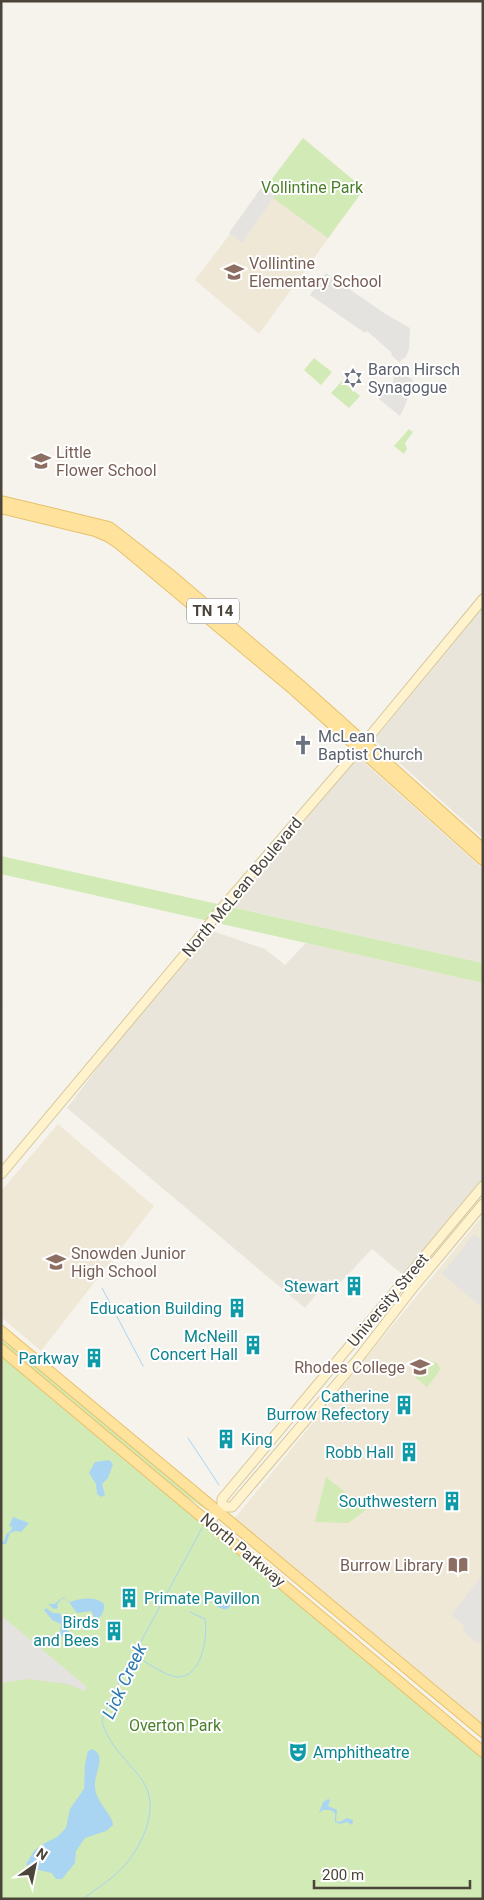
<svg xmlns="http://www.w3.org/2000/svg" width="484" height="1900" viewBox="0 0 484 1900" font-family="Roboto,sans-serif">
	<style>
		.residential { fill: #eae5da }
		.education { fill: #efe8d6 }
		.green { fill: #d2eab5 }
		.parking { fill: #e5e3e0 }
		.water { fill: #a9d4f2 }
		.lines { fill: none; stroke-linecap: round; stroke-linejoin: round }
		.stream { stroke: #a9d4f2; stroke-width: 1 }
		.secondary-casing { stroke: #d6c79b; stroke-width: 11 }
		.primary-casing { stroke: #e6c16a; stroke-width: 12 }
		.secondary { stroke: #fff3cd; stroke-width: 9 }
		.primary { stroke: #ffe39c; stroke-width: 10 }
		.labels { text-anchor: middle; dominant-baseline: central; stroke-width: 4; stroke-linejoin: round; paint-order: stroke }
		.shield { fill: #fff; stroke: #817c74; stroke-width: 1 }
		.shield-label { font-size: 15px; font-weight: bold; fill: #4b4439 }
		.park-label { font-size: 16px; fill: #4a7f2a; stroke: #fff }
		.education-label { font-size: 16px; fill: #785e54; stroke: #fff; text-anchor: start }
		.worship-label { font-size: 16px; fill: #5b616d; stroke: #fff; text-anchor: start }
		.street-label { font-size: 16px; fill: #4b4439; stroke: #fff }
		.culture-label { font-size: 16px; fill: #0d838f; stroke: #fff; text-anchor: end }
		.water-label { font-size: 18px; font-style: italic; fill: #2e7ab2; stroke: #fff }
	</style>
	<rect width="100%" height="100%" fill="#f6f3ec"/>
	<path class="residential" d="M483 608V838L374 740Z
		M358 757 483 869V963L232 907Z
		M204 928 265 949 285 965 306 943 483 983V1179L404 1276 372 1249 338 1285 329 1279 305 1308 67 1108Z"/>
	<path class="education" d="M303 138 364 189 259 334 195 280Z
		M58 1124 154 1206 41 1351 1 1317V1191Z
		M483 1215V1725L234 1519Z"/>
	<path class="green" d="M303 138 364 189 328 238 273 198 279 190 269 183Z
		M314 358 332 372 321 385 304 370Z
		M342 381 360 396 349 408 331 393Z
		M409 429 413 432 405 443 407 449 404 454 394 446Z
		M1 856 483 963V983L1 874Z
		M1 1337 206 1508 205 1509 171 1486 1 1345Z
		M1 1356 483 1756V1899H1Z
		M429 1361 436 1362 440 1368 439 1372 427 1387 415 1377Z
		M326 1477 366 1509V1510L348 1523 315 1522Z"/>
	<path class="parking" d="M266 181 279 190 242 243 229 233Z
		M326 273 384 313 410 328 409 349 406 357 401 360 400 363 391 355 392 353 367 331 365 333 310 295Z
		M394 375H407L413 380 405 406 400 416 379 399 393 382Z
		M474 1234 483 1241V1308L442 1274Z
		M483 1575V1640L479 1644 462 1630 465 1626 451 1615Z
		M3 1617 87 1687 85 1691 67 1684 29 1679 1 1683V1619Z"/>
	<path class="water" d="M109 1460 113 1464 108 1478 102 1484 105 1495 101 1497 97 1494 96 1484 89 1473 95 1462Z
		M13 1517 29 1523 21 1532 16 1531 10 1533 6 1544H1V1542L4 1541 6 1535 12 1529V1527L9 1526Z
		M218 1593 223 1595 232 1601C229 1613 223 1610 215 1605L213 1600Z
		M64 1597 70 1602C81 1598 95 1596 104 1604 105 1611 101 1619 94 1619L93 1614 91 1611 77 1613 66 1598 62 1599 57 1604 58 1608 54 1609 48 1604H54Z
		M46 1608 53 1613H59C65 1619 72 1632 66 1640L60 1634 61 1624 52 1620 44 1610Z
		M92 1749C108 1755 93 1775 95 1787 96 1803 113 1815 113 1825L106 1831 85 1838 76 1851 75 1863 62 1879H56L52 1873 29 1868 26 1864 34 1851 43 1844 57 1837 66 1828 70 1809 84 1789 85 1764 88 1751Z
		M328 1799 330 1800 328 1806 337 1810 336 1821 340 1822 347 1818 353 1820 352 1825 347 1822 340 1824 335 1822V1813L331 1810H323L319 1813 323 1802Z"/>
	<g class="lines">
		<path class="stream" d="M1 1000 2 1001
			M102 1288 143 1366
			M188 1438 219 1485
			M134 1655C145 1661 165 1676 177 1677 202 1678 208 1637 205 1619L190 1612
			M83 1899C97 1888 114 1878 125 1865 143 1844 161 1806 142 1780 129 1762 106 1743 102 1720L116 1688 202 1528"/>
		<defs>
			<path id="secondary" d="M1 1174 196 941 221 909 364 743 483 599
				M222 1507H232L358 1359 412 1289 483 1204
				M210 1522 222 1507V1499L483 1186"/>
			<path id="primary" d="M1 501 109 527 117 533 172 576 300 685 483 849
				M1 508 95 531 109 537 118 543 295 691 483 860
				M1 1331 483 1732
				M1 1349 483 1752"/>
		</defs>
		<use href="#secondary" class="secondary-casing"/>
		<use href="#primary" class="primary-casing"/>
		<use href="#secondary" class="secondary"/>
		<use href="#primary" class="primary"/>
	</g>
	<defs>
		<symbol id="school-bare" viewBox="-9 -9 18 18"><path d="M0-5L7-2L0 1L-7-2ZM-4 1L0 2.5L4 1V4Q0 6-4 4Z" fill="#8d6e63" stroke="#fff" stroke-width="2.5" paint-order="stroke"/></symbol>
		<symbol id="synagogue-bare" viewBox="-9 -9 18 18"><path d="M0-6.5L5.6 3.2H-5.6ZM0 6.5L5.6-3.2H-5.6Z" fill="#6b7280" stroke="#fff" stroke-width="2.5" paint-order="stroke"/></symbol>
		<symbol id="church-bare" viewBox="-9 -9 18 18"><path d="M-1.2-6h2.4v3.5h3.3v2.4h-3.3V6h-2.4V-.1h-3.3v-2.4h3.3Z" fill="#6b7280" stroke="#fff" stroke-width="2.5" paint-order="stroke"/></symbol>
		<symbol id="building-bare" viewBox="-9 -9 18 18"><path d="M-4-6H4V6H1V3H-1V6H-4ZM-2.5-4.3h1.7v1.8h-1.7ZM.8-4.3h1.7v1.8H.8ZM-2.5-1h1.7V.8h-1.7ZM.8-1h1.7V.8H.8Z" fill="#0f9aa8" stroke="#fff" stroke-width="2.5" paint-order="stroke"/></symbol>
		<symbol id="university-bare" viewBox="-9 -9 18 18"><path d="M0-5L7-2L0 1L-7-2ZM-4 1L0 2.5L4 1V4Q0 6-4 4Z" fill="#8d6e63" stroke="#fff" stroke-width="2.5" paint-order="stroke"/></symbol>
		<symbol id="library-bare" viewBox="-9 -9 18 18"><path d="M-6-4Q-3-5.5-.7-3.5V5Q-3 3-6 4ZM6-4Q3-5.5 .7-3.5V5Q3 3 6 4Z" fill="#8d6e63" stroke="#fff" stroke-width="2.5" paint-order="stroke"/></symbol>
		<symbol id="theatre-bare" viewBox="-9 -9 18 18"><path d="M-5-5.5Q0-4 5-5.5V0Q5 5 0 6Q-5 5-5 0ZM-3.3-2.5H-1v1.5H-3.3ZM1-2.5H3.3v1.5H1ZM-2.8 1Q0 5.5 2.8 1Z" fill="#0f9aa8" stroke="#fff" stroke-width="2.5" paint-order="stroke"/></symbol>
	</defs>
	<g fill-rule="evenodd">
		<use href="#school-bare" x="220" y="258" width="28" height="28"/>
		<use href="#synagogue-bare" x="339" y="364" width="28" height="28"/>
		<use href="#school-bare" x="27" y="447" width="28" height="28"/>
		<use href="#church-bare" x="289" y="731" width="28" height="28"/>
		<use href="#school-bare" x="42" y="1248" width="28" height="28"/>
		<use href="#building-bare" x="340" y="1272" width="28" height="28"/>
		<use href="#building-bare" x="223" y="1294" width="28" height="28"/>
		<use href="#building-bare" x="239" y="1331" width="28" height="28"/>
		<use href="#building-bare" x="80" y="1344" width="28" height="28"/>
		<use href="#university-bare" x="406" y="1353" width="28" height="28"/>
		<use href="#building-bare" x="390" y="1391" width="28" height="28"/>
		<use href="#building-bare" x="212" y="1425" width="28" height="28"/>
		<use href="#building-bare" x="395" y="1438" width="28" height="28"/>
		<use href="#building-bare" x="438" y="1487" width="28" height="28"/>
		<use href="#library-bare" x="444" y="1551" width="28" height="28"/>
		<use href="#building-bare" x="115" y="1584" width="28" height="28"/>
		<use href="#building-bare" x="100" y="1617" width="28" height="28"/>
		<use href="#theatre-bare" x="284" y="1738" width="28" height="28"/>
	</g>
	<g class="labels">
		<rect class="shield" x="187" y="598.5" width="52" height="25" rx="4"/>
		<g class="shield-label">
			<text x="213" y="611">TN 14</text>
		</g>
		<g class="park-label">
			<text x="312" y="187">Vollintine Park</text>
			<text x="175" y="1725">Overton Park</text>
		</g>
		<g class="education-label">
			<text x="249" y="263">Vollintine<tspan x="249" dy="18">Elementary School</tspan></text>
			<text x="56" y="452">Little<tspan x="56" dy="18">Flower School</tspan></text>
			<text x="71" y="1253">Snowden Junior<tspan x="71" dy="18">High School</tspan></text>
			<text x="405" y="1367" text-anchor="end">Rhodes College</text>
			<text x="443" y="1565" text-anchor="end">Burrow Library</text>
		</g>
		<g class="worship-label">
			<text x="368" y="369">Baron Hirsch<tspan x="368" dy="18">Synagogue</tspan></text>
			<text x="318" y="736">McLean<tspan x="318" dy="18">Baptist Church</tspan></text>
		</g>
		<g class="street-label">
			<text transform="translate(242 887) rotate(-50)">North McLean Boulevard</text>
			<text transform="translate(388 1300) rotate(-50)">University Street</text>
			<text transform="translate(243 1550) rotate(40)">North Parkway</text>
		</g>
		<g class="culture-label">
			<text x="339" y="1286">Stewart</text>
			<text x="222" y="1308">Education Building</text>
			<text x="238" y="1336">McNeill<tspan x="238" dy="18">Concert Hall</tspan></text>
			<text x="79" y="1358">Parkway</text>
			<text x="389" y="1396">Catherine<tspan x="389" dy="18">Burrow Refectory</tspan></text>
			<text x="241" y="1439" text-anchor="start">King</text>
			<text x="394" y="1452">Robb Hall</text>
			<text x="437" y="1501">Southwestern</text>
			<text x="144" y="1598" text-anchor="start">Primate Pavillon</text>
			<text x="99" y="1622">Birds<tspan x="99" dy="18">and Bees</tspan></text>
			<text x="313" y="1752" text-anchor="start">Amphitheatre</text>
		</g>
		<g class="water-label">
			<text transform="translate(124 1681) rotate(-65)">Lick Creek</text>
		</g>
	</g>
	<rect width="484" height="1900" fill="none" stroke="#4b4439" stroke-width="5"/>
	<g transform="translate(35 1865) rotate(33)" stroke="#ffffff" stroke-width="4" paint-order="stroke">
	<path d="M0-4L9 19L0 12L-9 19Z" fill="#4b4439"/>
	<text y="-8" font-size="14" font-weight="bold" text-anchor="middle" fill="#4b4439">N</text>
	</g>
	<path d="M314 1880v8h156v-8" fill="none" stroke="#4b4439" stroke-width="2.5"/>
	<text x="322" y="1880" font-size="15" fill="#4b4439" stroke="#ffffff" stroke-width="4" paint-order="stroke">200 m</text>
</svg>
